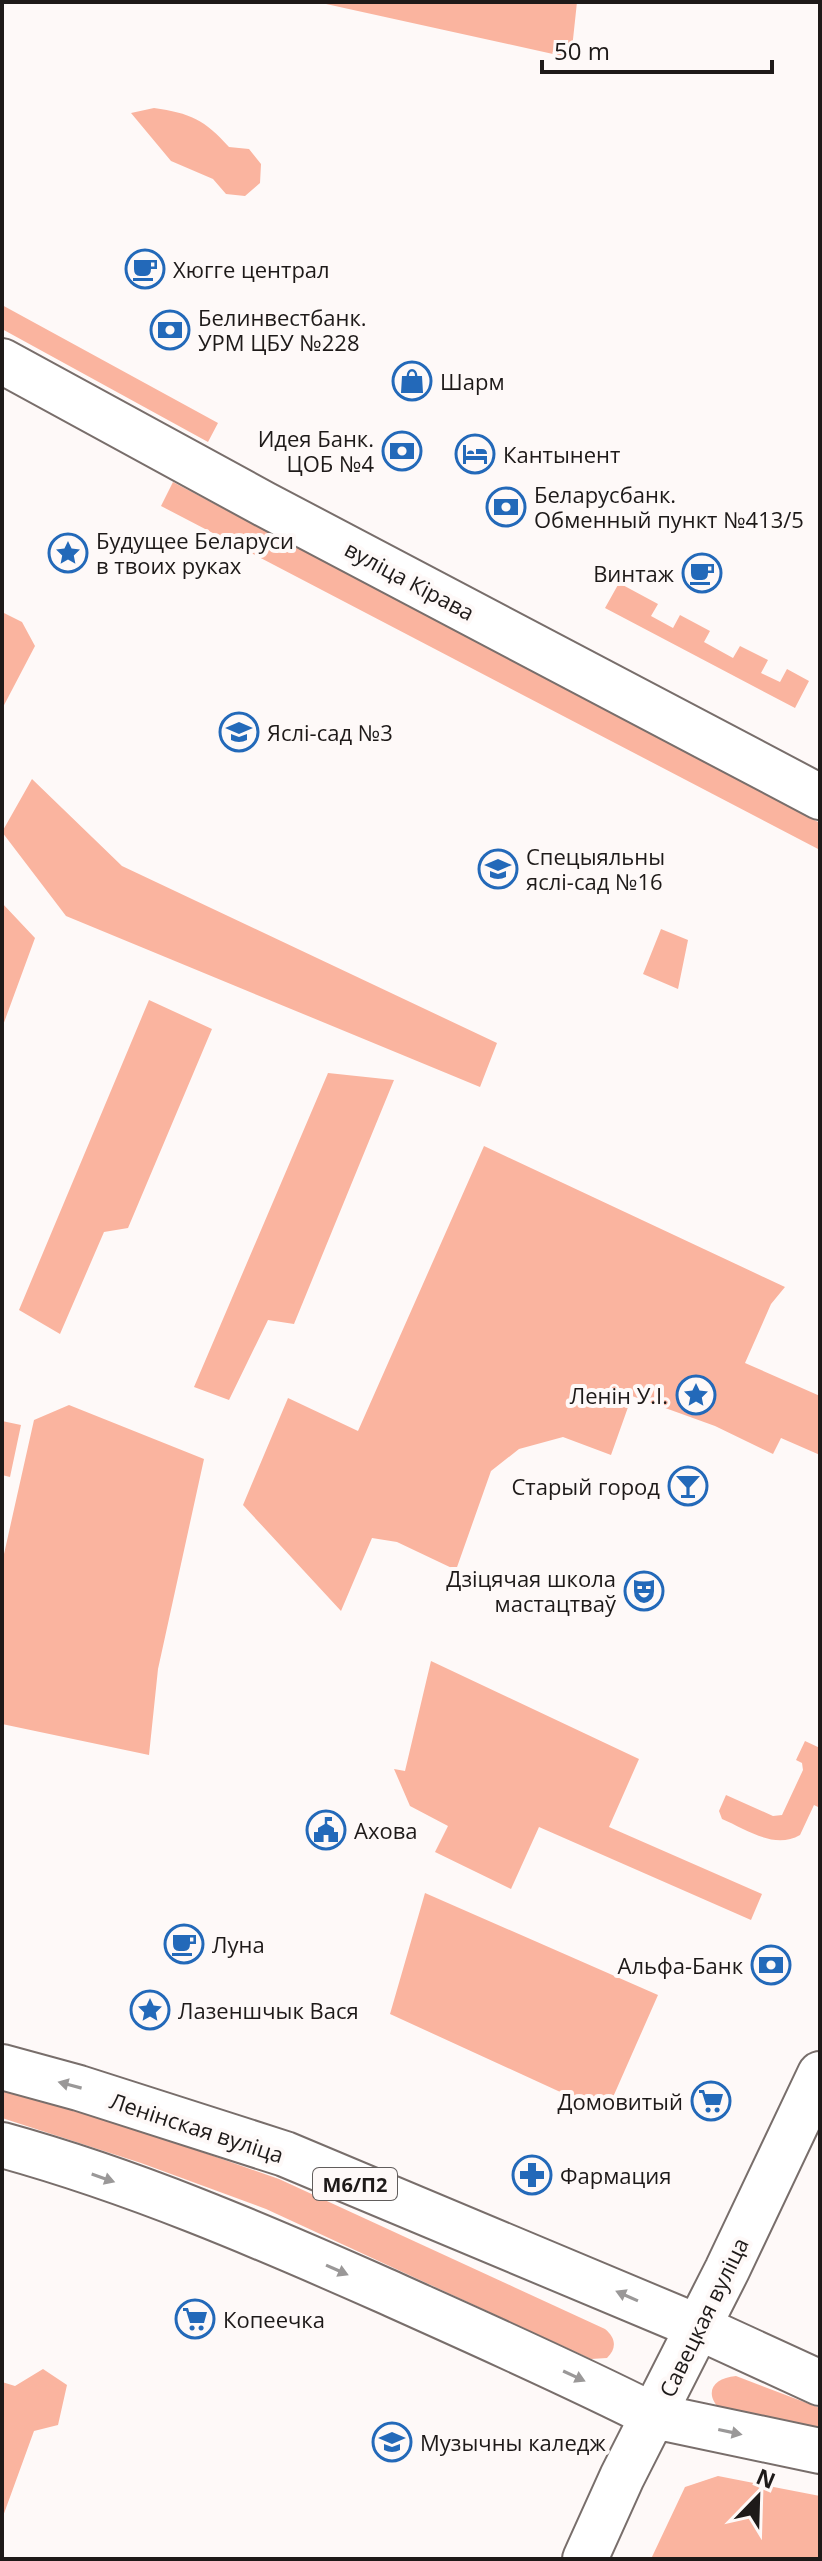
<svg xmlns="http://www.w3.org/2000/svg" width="822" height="2561" viewBox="0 0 822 2561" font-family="'Open Sans',sans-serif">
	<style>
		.green { fill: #fab49f }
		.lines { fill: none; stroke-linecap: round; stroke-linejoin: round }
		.secondary-casing { stroke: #786e6b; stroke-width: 48 }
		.primary-casing { stroke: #786e6b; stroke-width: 48 }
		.secondary { stroke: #fff; stroke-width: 44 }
		.primary { stroke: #fff; stroke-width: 44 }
		.oneway { fill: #9a9898 }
		.labels { text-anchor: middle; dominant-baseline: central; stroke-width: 8; stroke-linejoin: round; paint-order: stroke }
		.shield { fill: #fef9f8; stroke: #615d5c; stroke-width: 2 }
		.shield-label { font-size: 20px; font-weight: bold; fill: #1e1a19 }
		.poi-label { font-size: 22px; fill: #1e1a19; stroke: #fef9f8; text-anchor: start }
		.street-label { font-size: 22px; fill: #1e1a19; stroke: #fef9f8 }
	</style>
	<rect width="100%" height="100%" fill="#fef9f8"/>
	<path class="green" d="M317 2H577L571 58Z
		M154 108C190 113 205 120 229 147L249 149 261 164 260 183 245 196 226 194 213 179 171 161 131 113Z
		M2 305 218 423 208 442 2 329Z
		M173 482 820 823V850L161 506Z
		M619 583 658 604 651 616 673 628 680 615 710 631 704 642 733 658 740 646 768 660 761 673 780 682 787 669 809 681 795 708 605 608Z
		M2 612 22 622 35 646 2 709Z
		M32 779 122 866 497 1043 480 1087 66 916 2 832Z
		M2 903 35 938 2 1028Z
		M661 929 688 940 678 989 643 974Z
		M149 1000 212 1029 128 1228 104 1232 60 1334 19 1310Z
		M328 1073 394 1080 294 1324 268 1320 229 1400 194 1387Z
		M484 1146 785 1287 771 1304 745 1363 820 1396V1455L781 1438 773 1454 715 1426 632 1396 611 1455 563 1437 519 1449 491 1471 456 1570 397 1542 372 1538 341 1611 243 1505 288 1398 358 1431Z
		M69 1405 204 1459 158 1669 149 1755 2 1724V1563L34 1420Z
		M2 1421 21 1425 10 1477 2 1475Z
		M431 1661 639 1759 609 1827 762 1894 751 1920 539 1827 511 1889 435 1852 448 1826 410 1806 394 1769 405 1771Z
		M805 1741 820 1748V1808L814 1805 800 1835C774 1850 746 1829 722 1819L719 1811 726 1795 773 1816 782 1815 803 1770 802 1763 796 1760Z
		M425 1893 658 1995 606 2113 390 2014Z
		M2 2089 148 2133 279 2179 605 2329C616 2338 617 2348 607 2358L591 2359 266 2209 141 2163 2 2118Z
		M43 2369 67 2385 58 2425 34 2431 2 2519V2382L15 2386Z
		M736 2376 820 2408V2433L721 2410C703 2393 713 2378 736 2376Z
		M718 2476 820 2496V2559H651L685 2487Z"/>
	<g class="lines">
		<defs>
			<path id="secondary" d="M2 361 264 504 820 797
				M698 2327 820 2383
				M654 2416 820 2451
				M585 2559 622 2477 727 2270 820 2074"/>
			<path id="primary" d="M2 2067 79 2088 285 2154 698 2327
				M2 2145C133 2181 259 2235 383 2290 474 2331 565 2371 654 2416"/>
		</defs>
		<use href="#secondary" class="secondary-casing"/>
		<use href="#primary" class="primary-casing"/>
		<use href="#secondary" class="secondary"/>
		<use href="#primary" class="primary"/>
	</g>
	<defs><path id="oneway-solid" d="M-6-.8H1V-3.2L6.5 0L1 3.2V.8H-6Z" transform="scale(2)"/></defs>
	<g class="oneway">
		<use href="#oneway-solid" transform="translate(70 2085) rotate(-165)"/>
		<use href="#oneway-solid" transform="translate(103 2178) rotate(19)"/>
		<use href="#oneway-solid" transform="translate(337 2270) rotate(24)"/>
		<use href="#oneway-solid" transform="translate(627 2296) rotate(-156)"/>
		<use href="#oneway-solid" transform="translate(574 2376) rotate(25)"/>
		<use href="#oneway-solid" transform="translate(730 2432) rotate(12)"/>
	</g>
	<defs>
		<symbol id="cafe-ring" viewBox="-11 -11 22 22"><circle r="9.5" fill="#fef9f8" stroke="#2369b9" stroke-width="1.5"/><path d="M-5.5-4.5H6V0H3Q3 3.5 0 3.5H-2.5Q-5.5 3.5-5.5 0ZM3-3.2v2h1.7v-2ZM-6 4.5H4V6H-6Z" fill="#2369b9"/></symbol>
		<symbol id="bank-ring" viewBox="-11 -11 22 22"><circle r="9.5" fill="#fef9f8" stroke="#2369b9" stroke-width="1.5"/><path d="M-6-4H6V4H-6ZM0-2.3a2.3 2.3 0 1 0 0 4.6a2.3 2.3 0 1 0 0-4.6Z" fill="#2369b9"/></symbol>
		<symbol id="shop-ring" viewBox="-11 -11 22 22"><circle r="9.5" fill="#fef9f8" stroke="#2369b9" stroke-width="1.5"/><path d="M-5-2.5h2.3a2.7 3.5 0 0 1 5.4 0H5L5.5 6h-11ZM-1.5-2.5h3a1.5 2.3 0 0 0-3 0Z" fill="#2369b9"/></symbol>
		<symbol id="hotel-ring" viewBox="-11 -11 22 22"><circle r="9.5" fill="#fef9f8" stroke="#2369b9" stroke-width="1.5"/><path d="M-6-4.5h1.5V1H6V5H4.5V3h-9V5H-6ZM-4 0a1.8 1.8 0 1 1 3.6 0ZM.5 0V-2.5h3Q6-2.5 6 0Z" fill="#2369b9"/></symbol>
		<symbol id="sight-ring" viewBox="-11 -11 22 22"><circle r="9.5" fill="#fef9f8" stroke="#2369b9" stroke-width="1.5"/><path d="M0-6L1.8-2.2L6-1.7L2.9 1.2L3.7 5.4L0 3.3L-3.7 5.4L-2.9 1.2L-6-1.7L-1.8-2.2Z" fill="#2369b9"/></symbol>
		<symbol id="school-ring" viewBox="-11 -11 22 22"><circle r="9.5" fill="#fef9f8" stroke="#2369b9" stroke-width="1.5"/><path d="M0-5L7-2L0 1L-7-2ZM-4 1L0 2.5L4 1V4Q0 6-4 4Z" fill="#2369b9"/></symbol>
		<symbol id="bar-ring" viewBox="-11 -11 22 22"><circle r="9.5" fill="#fef9f8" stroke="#2369b9" stroke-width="1.5"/><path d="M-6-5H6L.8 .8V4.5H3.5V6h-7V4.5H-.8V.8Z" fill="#2369b9"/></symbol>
		<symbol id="theatre-ring" viewBox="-11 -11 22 22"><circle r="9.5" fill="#fef9f8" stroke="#2369b9" stroke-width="1.5"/><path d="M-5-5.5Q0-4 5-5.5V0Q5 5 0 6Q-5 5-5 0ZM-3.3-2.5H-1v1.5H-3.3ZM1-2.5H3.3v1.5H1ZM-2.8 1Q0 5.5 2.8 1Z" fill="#2369b9"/></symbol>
		<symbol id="civic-ring" viewBox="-11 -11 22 22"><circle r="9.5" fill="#fef9f8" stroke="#2369b9" stroke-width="1.5"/><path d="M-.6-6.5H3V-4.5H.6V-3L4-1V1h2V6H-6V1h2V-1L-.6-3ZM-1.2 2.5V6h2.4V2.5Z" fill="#2369b9"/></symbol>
		<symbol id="supermarket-ring" viewBox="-11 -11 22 22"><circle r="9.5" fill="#fef9f8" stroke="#2369b9" stroke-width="1.5"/><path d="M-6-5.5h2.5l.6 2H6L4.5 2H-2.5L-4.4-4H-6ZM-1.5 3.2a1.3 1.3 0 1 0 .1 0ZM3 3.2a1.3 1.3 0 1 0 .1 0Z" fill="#2369b9"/></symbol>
		<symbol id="pharmacy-ring" viewBox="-11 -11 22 22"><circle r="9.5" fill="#fef9f8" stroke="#2369b9" stroke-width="1.5"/><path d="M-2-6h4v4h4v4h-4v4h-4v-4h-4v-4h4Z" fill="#2369b9"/></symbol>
		<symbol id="university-ring" viewBox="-11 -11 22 22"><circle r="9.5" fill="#fef9f8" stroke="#2369b9" stroke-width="1.5"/><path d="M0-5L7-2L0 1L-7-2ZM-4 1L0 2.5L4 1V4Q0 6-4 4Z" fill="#2369b9"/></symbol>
	</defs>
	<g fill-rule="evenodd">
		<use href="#cafe-ring" x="123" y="247" width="44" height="44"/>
		<use href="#bank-ring" x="148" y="308" width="44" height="44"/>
		<use href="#shop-ring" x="390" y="359" width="44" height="44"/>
		<use href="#bank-ring" x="380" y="429" width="44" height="44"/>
		<use href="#hotel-ring" x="453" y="432" width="44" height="44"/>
		<use href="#bank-ring" x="484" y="485" width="44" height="44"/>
		<use href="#sight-ring" x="46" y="531" width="44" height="44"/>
		<use href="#cafe-ring" x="680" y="551" width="44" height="44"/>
		<use href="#school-ring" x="217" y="710" width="44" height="44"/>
		<use href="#school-ring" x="476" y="847" width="44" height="44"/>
		<use href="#sight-ring" x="674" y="1373" width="44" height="44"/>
		<use href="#bar-ring" x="666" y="1464" width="44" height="44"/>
		<use href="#theatre-ring" x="622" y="1569" width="44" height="44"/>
		<use href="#civic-ring" x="304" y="1808" width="44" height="44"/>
		<use href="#cafe-ring" x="162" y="1922" width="44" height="44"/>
		<use href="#bank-ring" x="749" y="1943" width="44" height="44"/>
		<use href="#sight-ring" x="128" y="1988" width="44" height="44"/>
		<use href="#supermarket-ring" x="689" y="2079" width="44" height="44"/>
		<use href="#pharmacy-ring" x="510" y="2153" width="44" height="44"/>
		<use href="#supermarket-ring" x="173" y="2297" width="44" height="44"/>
		<use href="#university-ring" x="370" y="2420" width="44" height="44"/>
	</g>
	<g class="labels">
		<rect class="shield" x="313" y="2168" width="84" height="32" rx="6"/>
		<g class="shield-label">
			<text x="355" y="2184">М6/П2</text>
		</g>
		<g class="poi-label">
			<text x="173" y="269">Хюгге централ</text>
			<text x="198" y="317">Белинвестбанк.<tspan x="198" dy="25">УРМ ЦБУ №228</tspan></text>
			<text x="440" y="381">Шарм</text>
			<text x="374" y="438" text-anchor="end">Идея Банк.<tspan x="374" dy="25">ЦОБ №4</tspan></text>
			<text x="503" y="454">Кантынент</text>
			<text x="534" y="494">Беларусбанк.<tspan x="534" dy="25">Обменный пункт №413/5</tspan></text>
			<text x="96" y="540">Будущее Беларуси<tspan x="96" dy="25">в твоих руках</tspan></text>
			<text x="674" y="573" text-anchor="end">Винтаж</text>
			<text x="267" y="732">Яслі-сад №3</text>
			<text x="526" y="856">Спецыяльны<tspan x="526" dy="25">яслі-сад №16</tspan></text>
			<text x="668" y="1395" text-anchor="end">Ленін У.І.</text>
			<text x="660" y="1486" text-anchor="end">Старый город</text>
			<text x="616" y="1578" text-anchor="end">Дзіцячая школа<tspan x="616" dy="25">мастацтваў</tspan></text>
			<text x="354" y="1830">Ахова</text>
			<text x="212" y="1944">Луна</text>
			<text x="743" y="1965" text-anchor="end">Альфа-Банк</text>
			<text x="178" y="2010">Лазеншчык Вася</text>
			<text x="683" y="2101" text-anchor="end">Домовитый</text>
			<text x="560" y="2175">Фармация</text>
			<text x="223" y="2319">Копеечка</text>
			<text x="420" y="2442">Музычны каледж</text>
		</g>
		<g class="street-label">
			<text transform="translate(410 580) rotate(28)">вуліца Кірава</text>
			<text transform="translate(197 2127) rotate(18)">Ленінская вуліца</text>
			<text transform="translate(703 2317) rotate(-64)">Савецкая вуліца</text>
		</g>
	</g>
	<rect width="822" height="2561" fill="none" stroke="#1e1a19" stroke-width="8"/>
	<g transform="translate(758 2497) rotate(23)" stroke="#fef9f8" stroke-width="6" paint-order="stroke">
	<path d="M0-6L14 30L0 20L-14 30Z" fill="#1e1a19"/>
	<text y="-12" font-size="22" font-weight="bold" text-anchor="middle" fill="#1e1a19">N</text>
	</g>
	<path d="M542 60v12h230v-12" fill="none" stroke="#1e1a19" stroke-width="4"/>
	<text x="554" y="60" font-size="24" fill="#1e1a19" stroke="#fef9f8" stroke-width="6" paint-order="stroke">50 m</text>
</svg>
